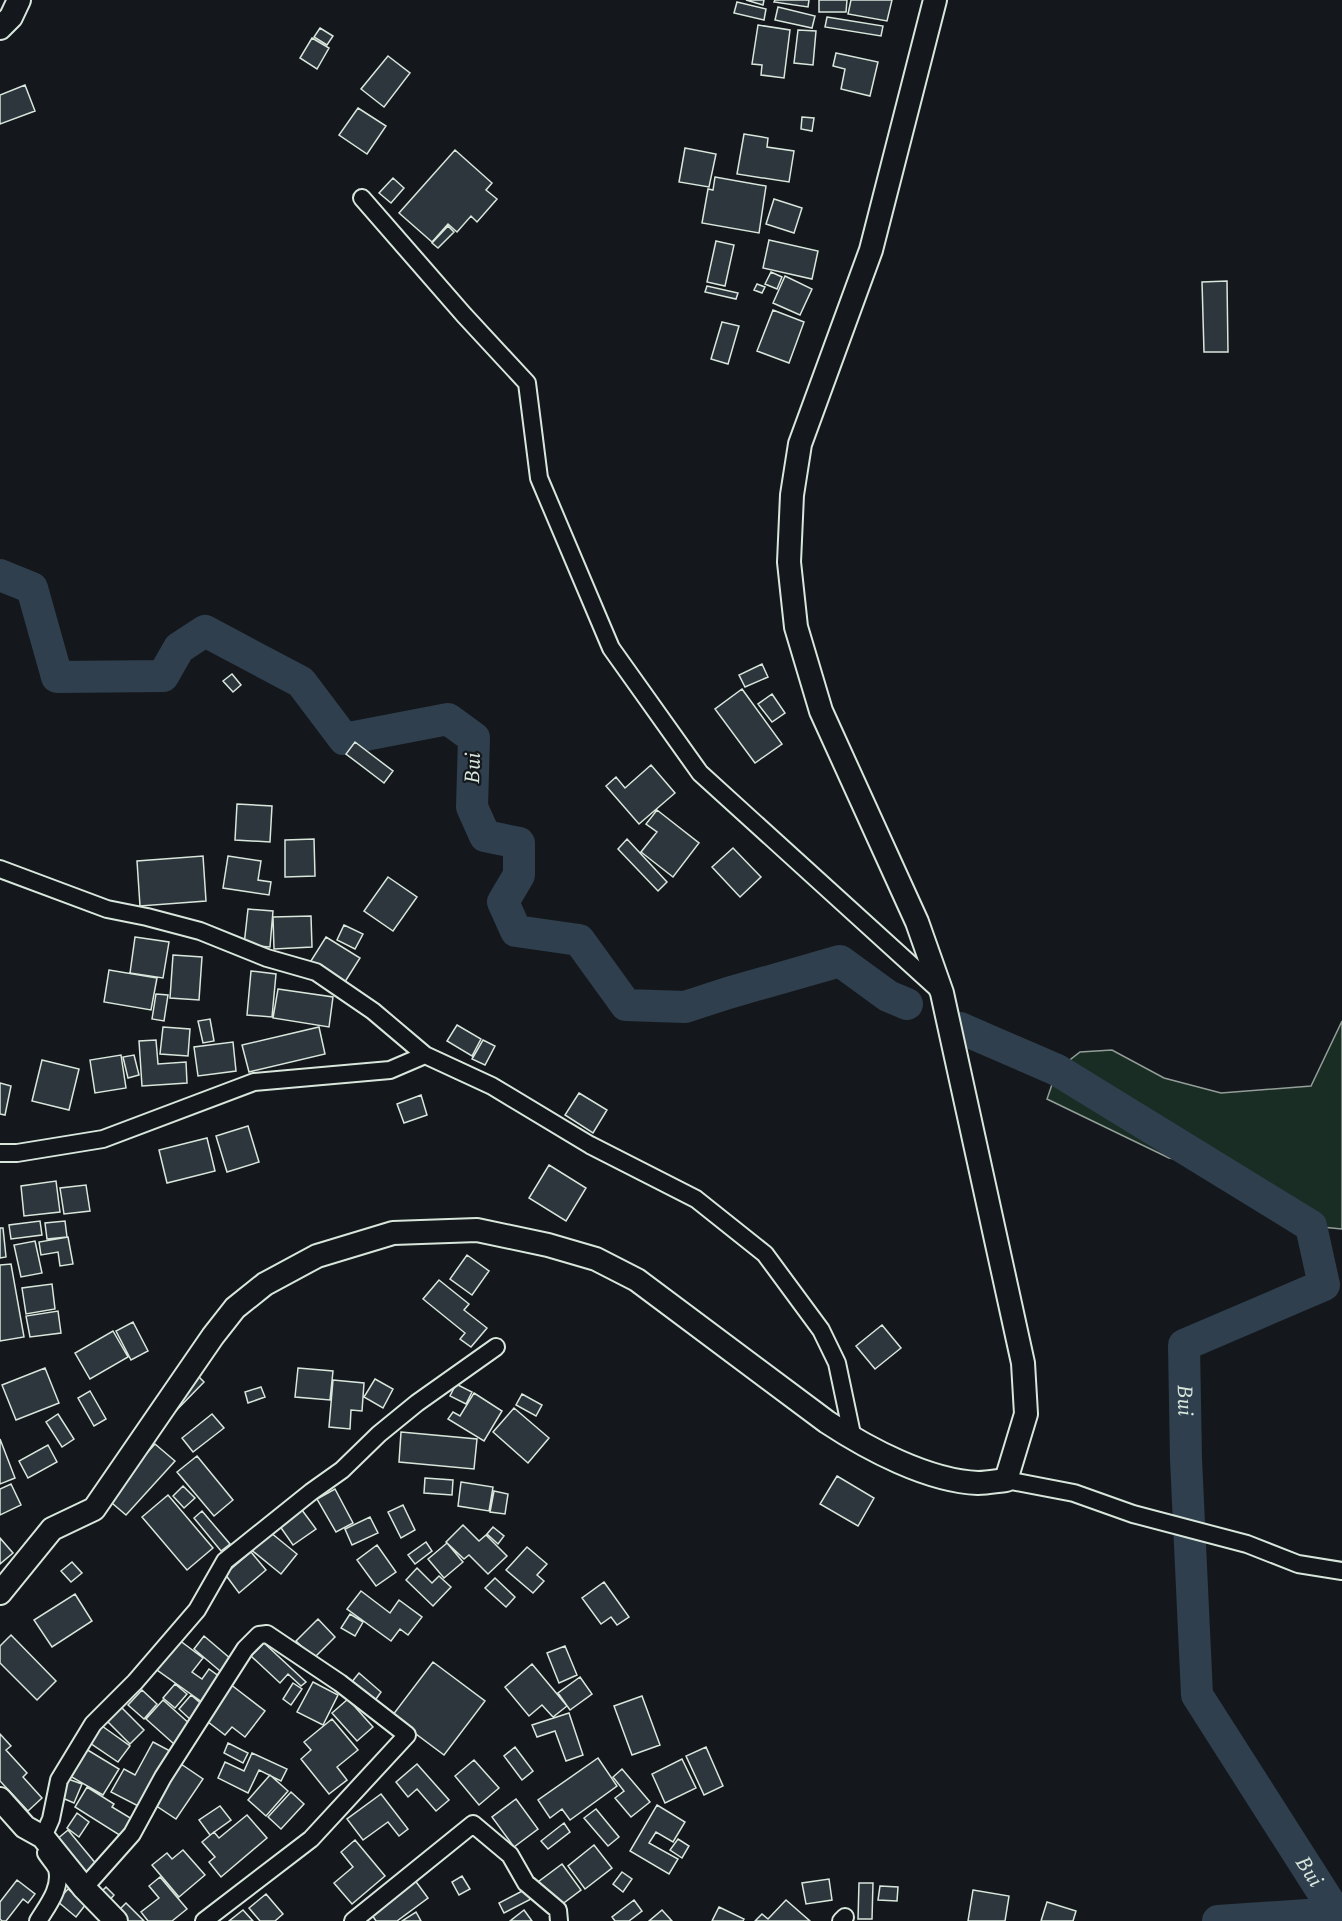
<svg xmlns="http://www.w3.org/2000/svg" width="1342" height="1921" viewBox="0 0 1342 1921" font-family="Spectral,serif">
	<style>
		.green { fill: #1a2d24; stroke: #939e99; stroke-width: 1.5 }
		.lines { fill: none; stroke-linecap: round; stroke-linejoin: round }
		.river { stroke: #2f3f4d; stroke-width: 32 }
		.building { fill: #2c363c; stroke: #d8e6dc; stroke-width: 1.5 }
		.street-casing { stroke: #d8e6dc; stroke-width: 20 }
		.secondary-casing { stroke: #d8e6dc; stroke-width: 26 }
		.street { stroke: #14181c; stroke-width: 16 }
		.secondary { stroke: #14181c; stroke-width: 22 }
		.labels { text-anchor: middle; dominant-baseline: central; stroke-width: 4.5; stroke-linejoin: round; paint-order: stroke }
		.water-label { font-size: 22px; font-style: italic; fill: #d8e6dc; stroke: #14181c }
	</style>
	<rect width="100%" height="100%" fill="#14181c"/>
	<path class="green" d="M1342 1021V1229L1311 1226 1250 1172 1169 1158 1047 1099 1057 1070 1080 1052 1112 1050 1164 1078 1221 1093 1311 1086Z"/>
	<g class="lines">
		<g class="river">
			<path d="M0 575 32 588 57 677 163 676 179 648 205 631 301 682 344 739 448 719 474 738 472 807 485 836 519 843V875L503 902 516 931 579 940 626 1005 685 1007 728 993 840 961 888 996 907 1004"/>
			<path id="s1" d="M960 1028 1057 1070 1311 1226 1324 1285 1184 1345 1186 1459 1197 1695 1336 1913 1218 1921"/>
		</g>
	</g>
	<path class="building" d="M746 0H764L763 5Z
		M775 0H809L808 7 774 2Z
		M819 0H847L846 12H819Z
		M851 0H892L887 21 848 14Z
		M737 2 766 9 764 20 734 13Z
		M778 7 815 16 812 28 775 20Z
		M827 17 883 26 881 36 825 27Z
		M758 25 790 30 784 78 761 75 762 65 752 64Z
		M320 28 333 36 327 45 314 37Z
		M798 30 816 31 813 65 794 63Z
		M312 38 329 48 317 69 300 58Z
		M836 53 878 62 870 96 841 89 845 69 833 66Z
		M388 56 410 73 384 107 361 89Z
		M25 85 35 111 0 124V95Z
		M358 108 386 126 367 154 339 135Z
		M802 117 814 118 812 131 801 129Z
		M744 134 768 138 767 147 794 151 789 182 737 174Z
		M685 148 716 154 709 187 679 182Z
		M455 150 492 183 486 190 497 199 477 222 471 216 457 232 448 224 432 242 399 213Z
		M715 177 766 186 759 233 702 223 708 189 713 190Z
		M393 178 404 188 391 203 379 193Z
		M774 199 802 208 794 233 766 224Z
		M448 226 454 232 438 248 432 243Z
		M769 240 818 251 812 279 763 268Z
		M716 241 734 245 725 286 707 282Z
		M771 272 782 277 777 289 765 284Z
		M785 276 812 289 800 315 773 303Z
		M1227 281 1228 352H1204L1202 282Z
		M757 284 765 287 762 293 754 290Z
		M707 286 738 293 736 299 705 292Z
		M773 310 804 322 789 363 757 351Z
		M722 322 739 326 728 364 711 359Z
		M762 664 768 677 745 687 739 675Z
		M232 674 241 685 233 692 223 681Z
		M742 689 782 744 755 763 715 709Z
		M772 694 785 713 772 722 758 704Z
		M355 742 393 771 384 783 346 754Z
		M651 765 675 793 639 824 606 786 616 777 625 788Z
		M237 804 272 806 270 842 235 840Z
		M657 810 699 843 673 877 641 852 657 832 646 824Z
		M314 839 315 876 285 877V840Z
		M627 839 667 882 658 891 618 849Z
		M733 848 761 877 740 897 712 867Z
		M203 856 206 901 140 906 137 861Z
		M228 856 261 861 258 880 271 882 269 895 223 888Z
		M388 877 417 897 393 931 364 911Z
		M248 909 273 911 270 947 244 945Z
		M311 916 312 947 274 949 273 917Z
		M344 925 363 934 355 949 337 940Z
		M135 937 169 942 163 978 130 973Z
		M326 937 360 958 343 985 309 964Z
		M173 955 202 957 199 1000 170 998Z
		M109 970 157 978 151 1010 104 1002Z
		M251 971 276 974 272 1017 247 1015Z
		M278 989 333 997 329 1027 273 1018Z
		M156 994 168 995 164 1021 152 1019Z
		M210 1019 214 1041 203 1043 198 1021Z
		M457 1025 481 1039 472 1056 447 1041Z
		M163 1027 190 1029 188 1056 160 1054Z
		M319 1027 325 1054 249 1072 242 1045Z
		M156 1040 158 1064 186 1062 187 1083 142 1086 139 1041Z
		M483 1040 495 1046 485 1065 472 1059Z
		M233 1042 236 1071 198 1076 194 1047Z
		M121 1055 126 1088 95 1093 90 1060Z
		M134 1055 139 1075 128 1078 123 1057Z
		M42 1060 79 1069 69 1110 32 1101Z
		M0 1083 11 1086 5 1115 0 1114Z
		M579 1093 607 1110 593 1133 565 1115Z
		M421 1095 427 1115 404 1123 397 1104Z
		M248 1126 259 1162 227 1172 216 1136Z
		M207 1138 215 1171 167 1183 159 1150Z
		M549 1165 586 1188 566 1221 529 1198Z
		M56 1181 60 1212 24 1216 21 1186Z
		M86 1185 90 1211 64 1214 60 1188Z
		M40 1221 42 1235 11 1239 9 1225Z
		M65 1221 67 1237 47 1239 45 1223Z
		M0 1228H3L6 1257 0 1258Z
		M68 1237 73 1264 60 1266 58 1252 41 1255 39 1242Z
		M35 1241 42 1273 21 1277 14 1245Z
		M467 1255 489 1271 472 1295 450 1279Z
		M11 1264 24 1337 0 1341V1265Z
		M439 1280 469 1304 464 1310 487 1328 471 1347 460 1339 465 1333 423 1299Z
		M52 1284 55 1309 26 1314 22 1288Z
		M58 1311 61 1333 30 1337 26 1316Z
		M133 1322 148 1351 131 1360 116 1331Z
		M882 1325 901 1348 875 1369 856 1346Z
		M113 1331 128 1357 90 1379 75 1353Z
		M45 1368 59 1403 16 1420 2 1385Z
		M298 1368 333 1371 330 1400 295 1397Z
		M195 1373 204 1382 164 1423Z
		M375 1379 393 1389 383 1408 364 1397Z
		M333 1380 364 1383 362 1411 351 1410 350 1429 329 1427Z
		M456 1384 472 1392 466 1404 450 1396Z
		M261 1387 265 1397 248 1403 245 1392Z
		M90 1391 106 1419 94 1426 78 1398Z
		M474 1393 502 1411 484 1441 448 1419 453 1412 460 1416Z
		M522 1394 542 1405 536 1416 516 1405Z
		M514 1408 549 1438 528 1463 493 1432Z
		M58 1414 74 1439 62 1447 46 1422Z
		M212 1414 224 1428 193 1452 182 1438Z
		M401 1432 477 1439 474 1469 399 1462Z
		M0 1439 15 1478 0 1484Z
		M155 1444 175 1461 126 1515 106 1498Z
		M48 1445 57 1462 28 1478 19 1461Z
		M197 1456 233 1500 214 1516 177 1472Z
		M837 1476 874 1498 858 1526 820 1504Z
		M425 1478 453 1480 452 1495 424 1493Z
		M461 1482 493 1487 489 1511 458 1506Z
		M11 1484 21 1505 0 1515V1489Z
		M183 1486 195 1498 184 1508 173 1496Z
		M335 1489 353 1523 336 1532 317 1499Z
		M494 1491 508 1494 505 1514 490 1512Z
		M168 1495 213 1548 187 1570 142 1517Z
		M403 1505 415 1530 401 1538 388 1512Z
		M299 1506 316 1529 293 1545 277 1522Z
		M202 1511 230 1544 221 1551 194 1518Z
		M370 1517 378 1533 352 1545 345 1529Z
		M463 1525 479 1541 486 1535 507 1556 488 1574 469 1555 464 1559 446 1542Z
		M493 1527 504 1536 498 1544 487 1534Z
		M265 1528 297 1554 281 1574 249 1548Z
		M0 1538 13 1553 0 1564Z
		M426 1542 432 1551 415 1564 408 1555Z
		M447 1543 463 1562 444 1578 428 1559Z
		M377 1545 396 1572 376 1586 357 1560Z
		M527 1547 547 1564 537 1575 544 1581 533 1593 506 1570Z
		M251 1552 266 1570 239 1593 225 1574Z
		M72 1562 82 1573 71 1582 61 1571Z
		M417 1568 432 1583 439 1576 451 1587 433 1606 406 1580Z
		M495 1578 515 1597 506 1607 485 1588Z
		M604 1582 629 1617 617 1625 611 1617 601 1624 582 1598Z
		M361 1591 390 1613 399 1600 422 1617 408 1635 400 1629 391 1641 347 1609Z
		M75 1594 92 1621 52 1647 34 1620Z
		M350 1614 363 1622 355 1636 341 1628Z
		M318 1619 335 1637 314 1658 296 1641Z
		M11 1635 56 1681 37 1700 0 1663V1646Z
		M204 1636 231 1659 220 1671 194 1649Z
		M179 1640 203 1658 192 1672 202 1679 209 1669 220 1677 202 1702 157 1670Z
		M264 1643 306 1682 301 1686 288 1674 280 1683 251 1656Z
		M565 1646 577 1675 559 1683 547 1653Z
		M433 1662 485 1701 444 1755 392 1716Z
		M532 1664 567 1706 553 1717 542 1705 529 1716 505 1687Z
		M359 1673 381 1692 374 1702 351 1683Z
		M580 1677 592 1694 570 1710 558 1693Z
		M313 1682 338 1695 323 1725 297 1712Z
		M293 1683 302 1689 291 1705 283 1699Z
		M175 1684 187 1694 175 1708 163 1698Z
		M230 1684 265 1711 245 1737 232 1727 225 1735 203 1718Z
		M142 1690 157 1704 144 1719 128 1705Z
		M191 1695 205 1707 193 1722 179 1709Z
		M642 1696 660 1745 632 1755 614 1706Z
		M348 1699 373 1727 357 1741 332 1713Z
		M163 1700 191 1725 174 1744 146 1719Z
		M120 1706 144 1730 130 1744 106 1720Z
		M569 1713 583 1755 566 1761 555 1731 537 1737 532 1725Z
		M332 1719 358 1750 337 1767 347 1780 329 1794 301 1759 311 1750 304 1742Z
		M102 1726 130 1746 118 1762 90 1743Z
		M0 1734 11 1746 6 1750 27 1773 23 1777 42 1798 28 1811 0 1781Z
		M153 1742 172 1752 142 1808 111 1792 124 1769 135 1775Z
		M228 1743 248 1753 243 1763 224 1753Z
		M515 1747 533 1771 522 1780 504 1756Z
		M706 1747 723 1786 704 1795 686 1756Z
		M86 1749 119 1769 103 1795 70 1776Z
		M252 1753 287 1769 281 1781 259 1770 248 1793 218 1778 225 1762 244 1771Z
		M598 1758 617 1786 570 1820 562 1809 550 1818 538 1800Z
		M682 1759 696 1788 665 1803 652 1774Z
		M474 1760 499 1788 479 1805 455 1776Z
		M181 1764 203 1779 176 1819 155 1805Z
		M417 1764 449 1800 436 1811 417 1789 408 1797 396 1782Z
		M622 1769 650 1802 631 1817 615 1798 624 1791 613 1777Z
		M270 1775 288 1791 266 1816 248 1800Z
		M68 1779 82 1784 74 1803 60 1797Z
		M87 1787 114 1804 112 1807 132 1819 121 1836 75 1807Z
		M291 1792 304 1804 281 1829 268 1817Z
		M381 1794 408 1829 399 1836 388 1822 363 1840 347 1819Z
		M516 1799 538 1829 514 1847 492 1817Z
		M657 1805 685 1822 673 1842 656 1832 649 1843 678 1859 669 1874 630 1851Z
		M220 1806 231 1820 210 1835 199 1820Z
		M596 1809 619 1837 608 1846 584 1818Z
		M77 1813 89 1822 79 1837 67 1828Z
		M247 1815 267 1838 221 1877 209 1862 215 1857 202 1842 214 1832 219 1838Z
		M564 1823 570 1832 548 1849 541 1841Z
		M68 1830 97 1865 86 1875 56 1840Z
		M678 1839 689 1846 682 1858 670 1850Z
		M355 1840 385 1876 352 1904 334 1883 353 1867 341 1852Z
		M594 1845 612 1868 585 1889 568 1866Z
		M183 1850 205 1875 179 1897 152 1865 167 1853 172 1859Z
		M562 1864 581 1890 557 1908 538 1882Z
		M622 1872 632 1879 623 1892 613 1884Z
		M462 1876 470 1889 459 1895 452 1882Z
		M160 1877 187 1909 172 1921H148L141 1912 159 1898 149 1886Z
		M414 1879 428 1898 397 1921H376L370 1912Z
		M829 1879 832 1900 806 1904 802 1883Z
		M17 1880 35 1894 28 1903 23 1899 6 1921H2L0 1919V1902Z
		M859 1883H873L872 1919H858Z
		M880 1886 898 1887 897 1901 878 1900Z
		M106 1887 114 1895 107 1903 99 1894Z
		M528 1888 533 1898 504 1913 499 1903Z
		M68 1889 86 1904 76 1917 57 1901Z
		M973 1890 1009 1896 1005 1921H968Z
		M266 1894 283 1914 275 1921H260L249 1908Z
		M634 1900 642 1911 629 1921H615L612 1917Z
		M786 1900 810 1921H755L762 1914 768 1919Z
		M1047 1902 1076 1911 1073 1921H1041Z
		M126 1903 144 1921H125L117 1912Z
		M719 1907 744 1919 743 1921H712Z
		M243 1910 253 1921H229Z
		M524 1910 532 1921H510Z
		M662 1910 672 1921H649Z
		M416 1912 421 1921H402Z"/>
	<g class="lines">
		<defs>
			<path id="street" d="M362 198 464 315 527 383 539 478 611 648 700 773 941 992
				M0 869 107 909 147 917 200 931 267 958 316 972 373 1011 425 1055
				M0 1153H17L103 1139 254 1082 390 1070 425 1055 492 1086 590 1145 696 1199 765 1254 821 1330 837 1363 853 1439
				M1006 1480 1074 1493 1133 1514 1247 1544 1298 1564 1342 1571
				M43 1837 51 1819 59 1780 93 1724 135 1682 197 1610 225 1561 311 1492 342 1470 379 1434 417 1403 496 1347
				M84 1888 132 1834 163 1777 245 1649 259 1635 267 1634 340 1683 407 1735 311 1839 204 1921
				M38 1921C47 1906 62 1888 57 1869 55 1864 49 1858 46 1853
				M353 1921 473 1824 510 1855 526 1883 558 1910 559 1921
				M841 1921 845 1917"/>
			<path id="secondary" d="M0 28 11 17 19 0
				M0 1593 52 1529 94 1509 213 1336 235 1308 265 1284 317 1256 393 1233 477 1230 548 1245 596 1259 637 1280 827 1422C868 1449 928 1481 978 1483 987 1483 997 1481 1006 1480L1026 1414 1023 1363 942 993 917 922 821 711 796 627 789 562 792 495 800 444 871 250 935 0
				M0 1799 25 1827 43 1837 84 1888 116 1921"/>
		</defs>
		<use href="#street" class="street-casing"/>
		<use href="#secondary" class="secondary-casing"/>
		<use href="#street" class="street"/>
		<use href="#secondary" class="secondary"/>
	</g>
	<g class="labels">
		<g class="water-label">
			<text transform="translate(473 768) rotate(-88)">Bui</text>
			<text stroke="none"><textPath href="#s1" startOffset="672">Bui</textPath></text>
			<text stroke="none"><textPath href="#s1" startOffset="1176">Bui</textPath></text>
		</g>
	</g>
</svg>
